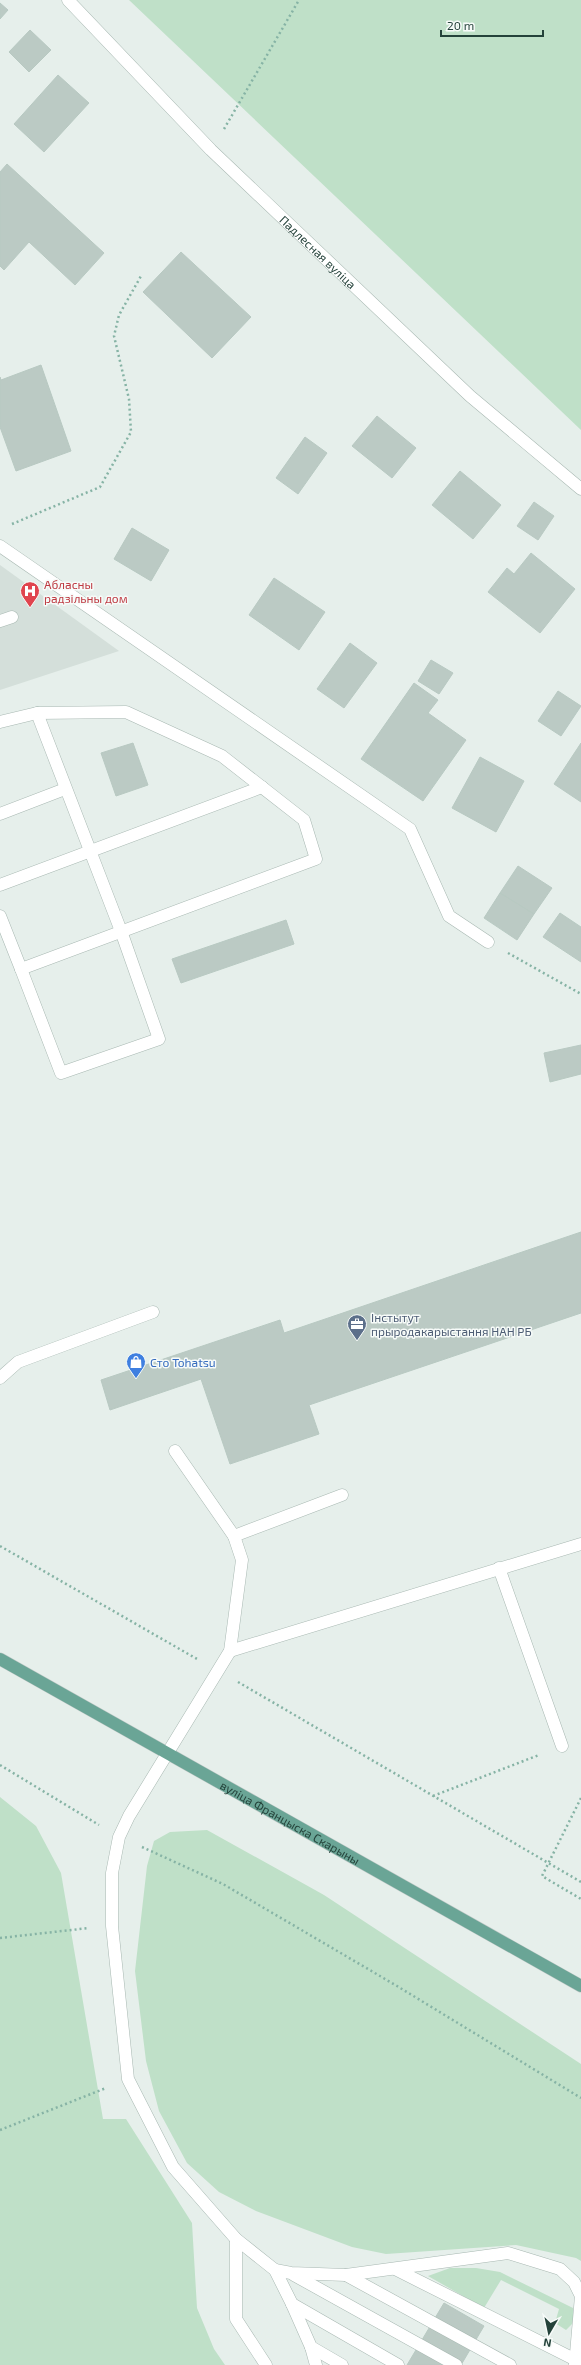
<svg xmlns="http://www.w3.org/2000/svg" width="581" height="2365" viewBox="0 0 581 2365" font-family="'Exo 2',sans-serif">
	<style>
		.built { fill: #d4dfda }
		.green { fill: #bfe0c8 }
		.building { fill: #bbcac4; stroke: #b8c9c2 }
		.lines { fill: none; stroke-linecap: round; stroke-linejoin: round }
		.minor-casing { stroke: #a8b8b2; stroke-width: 13 }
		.major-casing { stroke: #c2cac8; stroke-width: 13 }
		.path { stroke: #86b3a5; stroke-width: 2.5; stroke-dasharray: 2 3; stroke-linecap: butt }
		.minor { stroke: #fff; stroke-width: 12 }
		.major { stroke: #6aa596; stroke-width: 12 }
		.labels { text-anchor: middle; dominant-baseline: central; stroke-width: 3; stroke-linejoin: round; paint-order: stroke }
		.street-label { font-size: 12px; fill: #24423a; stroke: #f7fbf9 }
		.health-label { font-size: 12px; fill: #be3a42; stroke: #f7fbf9; text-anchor: start }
		.service-label { font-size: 12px; fill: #4e5e75; stroke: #f7fbf9; text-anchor: start }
		.shop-label { font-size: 12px; fill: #366cbe; stroke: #f7fbf9; text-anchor: start }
	</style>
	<rect width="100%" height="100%" fill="#e6efeb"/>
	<path class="built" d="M0 565 119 651 0 690Z"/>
	<path class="green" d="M129 0H581V430Z
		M0 1797 36 1826 61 1873 103 2119H126L192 2223 197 2308 214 2349 225 2365H0Z
		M207 1830 324 1895 581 2064V2261L576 2258 516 2245 386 2254 352 2247 256 2211 219 2192 187 2163 159 2111 146 2061 135 1971 147 1866 154 1841 170 1832Z
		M450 2268H476L500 2272 573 2308 575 2321 566 2330 555 2323 559 2309 501 2280 484 2308 428 2276Z"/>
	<path class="building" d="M0 3 8 10 0 19Z
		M30 30 51 50 29 72 9 52Z
		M58 75 89 103 44 152 14 124Z
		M7 164 104 253 75 285 29 242 4 270 0 266V172Z
		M181 252 251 317 212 358 143 292Z
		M41 365 71 451 16 471 0 427V377L1 380Z
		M377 416 416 448 392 478 352 446Z
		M305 437 327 453 298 494 276 478Z
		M460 471 501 505 473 539 432 505Z
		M534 502 554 516 538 540 517 526Z
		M132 528 169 550 151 581 114 559Z
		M531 553 575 589 540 633 488 592 507 568 514 574Z
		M274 578 325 612 299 650 249 615Z
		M350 643 377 663 344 708 317 689Z
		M431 660 453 673 439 694 418 681Z
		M414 683 438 700 428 713 466 740 423 801 361 759Z
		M558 691 581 706 561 736 538 721Z
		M133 743 148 785 116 796 101 753Z
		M581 743V802L554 784Z
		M480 757 524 781 496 832 452 808Z
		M518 866 552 888 534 914 500 893Z
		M500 893 534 914 517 940 484 918Z
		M560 913 581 927V962L543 937Z
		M286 920 294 944 181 983 172 959Z
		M581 1045V1074L550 1082 544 1053Z
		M581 1232V1313L309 1405 319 1434 230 1464 201 1379 110 1410 101 1380 280 1320 284 1333Z
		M444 2303 484 2326 461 2365H407Z"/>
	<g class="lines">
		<defs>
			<g id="minor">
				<path id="s1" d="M68 0 211 150 470 396 581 489"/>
				<path d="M0 546 410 829 449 916 488 942"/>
				<path d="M0 621 12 617"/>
				<path d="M0 722 37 713 126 712 222 756 304 820 316 859 21 969 0 916"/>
				<path d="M0 814 65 789"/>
				<path d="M0 885 262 787"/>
				<path d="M21 969 61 1073 159 1039 121 931 37 713"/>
				<path d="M0 1378 18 1362 153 1312"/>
				<path d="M175 1451 234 1536"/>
				<path d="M342 1495 234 1536 242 1560 230 1651 129 1816 119 1837 112 1873V1926L128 2079 173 2167 236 2239 275 2270 292 2304 398 2365"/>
				<path d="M499 1568 562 1746"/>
				<path d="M230 1651 581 1544"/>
				<path d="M236 2239V2319L266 2365"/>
				<path d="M395 2269 576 2360"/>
				<path d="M275 2270 291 2273 346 2275 508 2253 560 2269 574 2282 581 2296 575 2365"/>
				<path d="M294 2275 456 2365"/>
				<path d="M346 2275 510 2365"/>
				<path d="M292 2304 311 2347 342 2365"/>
				<path d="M311 2347 316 2365"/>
			</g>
			<g id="major">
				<path id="s2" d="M0 1659 581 1986"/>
			</g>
		</defs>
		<use href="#minor" class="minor-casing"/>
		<use href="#major" class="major-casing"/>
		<path class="path" d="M224 129 299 0
			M12 524 100 487 131 432 129 399 114 336 119 315 141 276
			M508 953 581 994
			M0 1546 197 1659
			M238 1682 581 1882
			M0 1765 99 1825
			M433 1796 539 1755
			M581 1798 542 1876 581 1899
			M142 1847 223 1884 397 1986 581 2098
			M0 1938 89 1928
			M0 2130 106 2088"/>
		<use href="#minor" class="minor"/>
		<use href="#major" class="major"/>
	</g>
	<defs>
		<symbol id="hospital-pin" viewBox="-11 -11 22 30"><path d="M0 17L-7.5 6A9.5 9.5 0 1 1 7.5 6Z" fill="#e0444e" stroke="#f7fbf9"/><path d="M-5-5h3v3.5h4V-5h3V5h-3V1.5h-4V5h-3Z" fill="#fff"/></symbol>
		<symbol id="office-pin" viewBox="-11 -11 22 30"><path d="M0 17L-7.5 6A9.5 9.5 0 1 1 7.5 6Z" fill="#5c6f8a" stroke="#f7fbf9"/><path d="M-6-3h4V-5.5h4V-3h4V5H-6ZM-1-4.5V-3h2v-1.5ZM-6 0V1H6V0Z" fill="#fff"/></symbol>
		<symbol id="shop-pin" viewBox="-11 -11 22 30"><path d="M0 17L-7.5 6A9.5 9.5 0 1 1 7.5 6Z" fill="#3f7fe0" stroke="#f7fbf9"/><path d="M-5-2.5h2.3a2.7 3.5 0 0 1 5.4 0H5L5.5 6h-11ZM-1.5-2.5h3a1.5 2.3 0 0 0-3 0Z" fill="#fff"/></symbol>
	</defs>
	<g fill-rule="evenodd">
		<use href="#hospital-pin" x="19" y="580" width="22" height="30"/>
		<use href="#office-pin" x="346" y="1313" width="22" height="30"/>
		<use href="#shop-pin" x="125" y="1351" width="22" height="30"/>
	</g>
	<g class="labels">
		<g class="street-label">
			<text stroke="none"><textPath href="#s1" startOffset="355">Падлесная вуліца</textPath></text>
			<text stroke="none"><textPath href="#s2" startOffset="333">вуліца Францыска Скарыны</textPath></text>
		</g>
		<g class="health-label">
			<text x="44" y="584">Абласны<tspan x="44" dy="14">радзільны дом</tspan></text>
		</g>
		<g class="service-label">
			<text x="371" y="1317">Інстытут<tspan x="371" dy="14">прыродакарыстання НАН РБ</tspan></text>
		</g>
		<g class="shop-label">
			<text x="150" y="1362">Сто Tohatsu</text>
		</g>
	</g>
	<g transform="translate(549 2333) rotate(189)" stroke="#f7fbf9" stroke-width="3" paint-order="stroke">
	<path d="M0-3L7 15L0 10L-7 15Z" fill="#24423a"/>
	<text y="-6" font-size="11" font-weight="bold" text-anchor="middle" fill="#24423a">N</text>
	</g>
	<path d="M441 30v6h102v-6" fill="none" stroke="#24423a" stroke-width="2"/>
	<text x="447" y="30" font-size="12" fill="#24423a" stroke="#f7fbf9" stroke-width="3" paint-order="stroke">20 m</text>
</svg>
